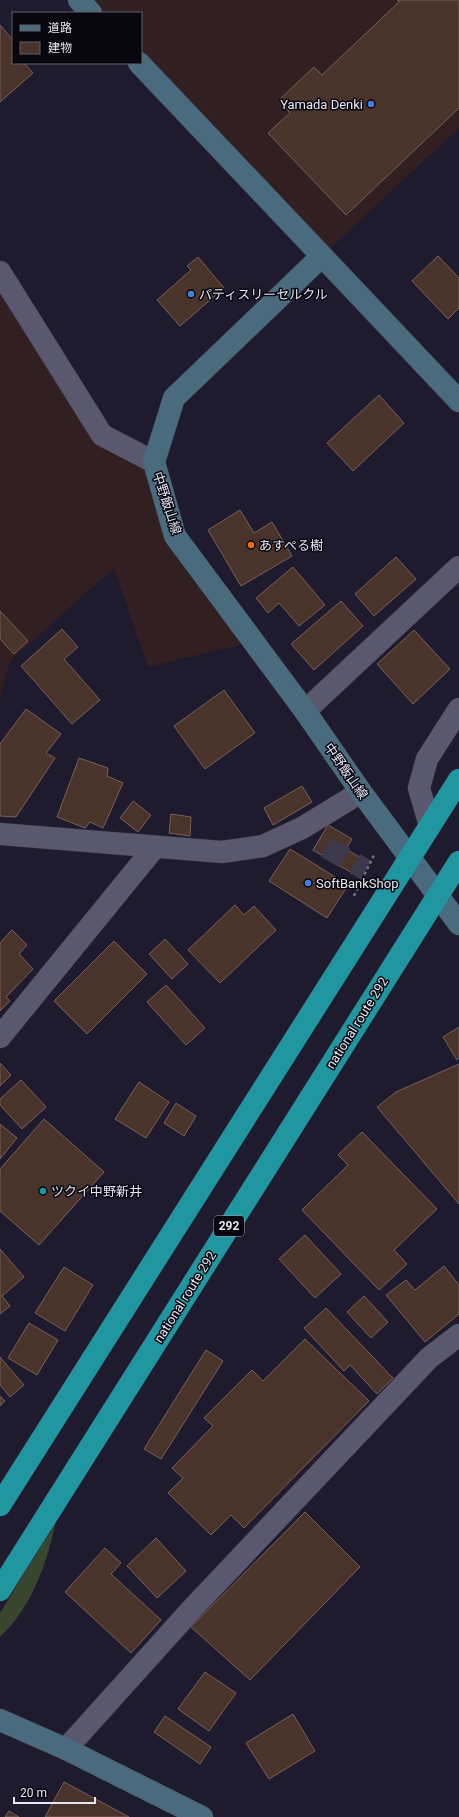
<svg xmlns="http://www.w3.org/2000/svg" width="459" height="1817" viewBox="0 0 459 1817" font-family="Roboto,'Noto Sans JP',sans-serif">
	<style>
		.commercial { fill: #321f22 }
		.green { fill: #38462e }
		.building { fill: #49332b; stroke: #7a6158 }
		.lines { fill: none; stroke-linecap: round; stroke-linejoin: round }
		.street-tunnel { stroke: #3b394b; stroke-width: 22; stroke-dasharray: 22 11; stroke-linecap: butt }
		.street-casing { stroke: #393646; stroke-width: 23 }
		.secondary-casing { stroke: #393646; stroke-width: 23 }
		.highway-casing { stroke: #393646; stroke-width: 23 }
		.path { stroke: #737282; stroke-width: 2.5; stroke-dasharray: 3 3; stroke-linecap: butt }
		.street { stroke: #5a586e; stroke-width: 22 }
		.secondary { stroke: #496b7d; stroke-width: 22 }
		.highway { stroke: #2096a1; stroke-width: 22 }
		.shop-dot { fill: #3f7fe0; stroke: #08070f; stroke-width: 1.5 }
		.food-dot { fill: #e8710a; stroke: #08070f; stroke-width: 1.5 }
		.culture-dot { fill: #0f9aa8; stroke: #08070f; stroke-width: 1.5 }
		.labels { text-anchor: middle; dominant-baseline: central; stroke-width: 3; stroke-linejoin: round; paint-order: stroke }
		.shield { fill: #08070f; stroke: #a4a3af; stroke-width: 1 }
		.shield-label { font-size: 12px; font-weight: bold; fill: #e7e6f3 }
		.poi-label { font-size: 13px; fill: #e7e6f3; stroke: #08070f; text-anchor: start }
		.street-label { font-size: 13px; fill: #e7e6f3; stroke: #08070f }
	</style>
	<rect width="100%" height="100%" fill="#1d1b2d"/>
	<path class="commercial" d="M79 0H459V128L322 256 141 63V13H91Z
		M0 272 102 435 154 462 175 536 252 642 148 667 114 568 10 661 0 698Z"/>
	<path class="green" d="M56 1521C47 1563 32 1607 0 1637V1613Z"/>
	<path class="building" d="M397 0H459V108L346 215 268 133 290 113 279 100 314 67 322 75 399 2Z
		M0 25 13 40V63H24L33 73 0 102Z
		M438 256 459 278V308L448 319 412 281Z
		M198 257 224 288 180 326 157 300 191 270 187 266Z
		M379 395 404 423 353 471 327 443Z
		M240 510 254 533 272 522 292 556 241 586 208 530Z
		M396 557 416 579 374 616 355 594Z
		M293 567 325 605 299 626 279 603 268 613 256 598Z
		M341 601 363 626 314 670 291 644Z
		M0 611 28 641 14 654 0 639Z
		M62 629 78 647 64 659 100 700 72 724 21 666Z
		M414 630 450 669 413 704 377 664Z
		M224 690 255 733 205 769 174 726Z
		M26 709 61 734 46 753 55 758 16 817 0 816V744Z
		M79 758 108 768 107 776 123 783 103 828 90 822 85 828 57 817Z
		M302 786 312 802 273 825 264 808Z
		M133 801 151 815 138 832 120 818Z
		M171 814 191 817 190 836 169 833Z
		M328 825 352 839 346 849 361 858 352 873 313 850Z
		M290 849 348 885 327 918 269 881Z
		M235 905 244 915 254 906 276 930 220 983 188 950Z
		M12 930 27 945 19 954 33 969 6 997 10 1001 0 1011V943Z
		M165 939 188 964 172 979 149 954Z
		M114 941 147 974 87 1034 54 1001Z
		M166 985 205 1028 186 1045 147 1002Z
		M459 1027V1058L457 1060 443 1037Z
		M0 1063 11 1075 0 1086Z
		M459 1064V1204L377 1107 396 1092Z
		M21 1080 46 1107 22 1129 0 1105V1099Z
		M139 1082 169 1102 146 1138 115 1119Z
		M176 1103 196 1116 184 1136 164 1123Z
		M44 1119 104 1172 39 1245 0 1211V1169Z
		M0 1124 17 1138 0 1159Z
		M362 1132 437 1209 394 1250 407 1264 379 1290 302 1210 348 1165 338 1155Z
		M305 1235 341 1274 315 1298 279 1259Z
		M0 1249 24 1277 2 1296 10 1306 0 1314Z
		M444 1266 459 1285V1314L425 1342 386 1295 406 1280 415 1290Z
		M64 1267 93 1285 65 1331 35 1313Z
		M364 1296 388 1322 371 1338 347 1312Z
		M326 1308 393 1378 377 1394 350 1365 344 1371 304 1328Z
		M29 1323 58 1340 37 1375 8 1358Z
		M305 1339 369 1401 244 1528 231 1515 211 1535 168 1493 183 1478 172 1468 213 1426 204 1418 252 1370 263 1381Z
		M206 1350 223 1361 161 1459 144 1449Z
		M0 1357 24 1385 10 1397 0 1385Z
		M0 1396 5 1401 0 1406Z
		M305 1512 360 1567 250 1680 191 1627Z
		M156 1538 186 1571 157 1598 127 1566Z
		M105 1548 121 1563 111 1574 161 1620 131 1653 65 1592Z
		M205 1672 236 1693 209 1731 178 1709Z
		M293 1714 315 1751 269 1779 246 1743Z
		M165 1716 211 1747 200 1764 154 1732Z
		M64 1782 129 1817H45Z
		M9 1811 19 1817H5Z"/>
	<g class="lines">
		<path class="street-tunnel" d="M326 847 366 870"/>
		<defs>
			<path id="street" d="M0 272 102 435 154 462
				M305 711 459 567
				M430 826 419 788 427 759 459 709
				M0 834 222 852 263 846 302 828 361 792
				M0 1037 154 848
				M66 1749 192 1609 429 1358 459 1335"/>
			<path id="secondary" d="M79 0 91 13
				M139 63 322 256
				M459 401 322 256 174 398 154 462 175 536 305 711 361 792 459 924
				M0 1720 66 1749 202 1817"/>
			<path id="highway" d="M0 1505 459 780
				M0 1590 459 862"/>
		</defs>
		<use href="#street" class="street-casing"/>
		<use href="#secondary" class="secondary-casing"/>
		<use href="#highway" class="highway-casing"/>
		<path class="path" d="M354 896 375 853"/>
		<use href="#street" class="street"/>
		<use href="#secondary" class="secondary"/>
		<use href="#highway" class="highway"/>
	</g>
	<g class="shop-dot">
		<circle cx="371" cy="104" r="4"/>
		<circle cx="191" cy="294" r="4"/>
		<circle cx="308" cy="883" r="4"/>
	</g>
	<circle class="food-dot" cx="251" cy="545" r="4"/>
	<circle class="culture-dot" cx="43" cy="1191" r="4"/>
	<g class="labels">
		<rect class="shield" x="214" y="1216" width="30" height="20" rx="3"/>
		<g class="shield-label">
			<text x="229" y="1226">292</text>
		</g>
		<g class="poi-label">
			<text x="363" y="104" text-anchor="end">Yamada Denki</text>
			<text x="199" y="294">パティスリーセルクル</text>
			<text x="259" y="545">あすぺる樹</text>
			<text x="316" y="883">SoftBankShop</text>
			<text x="51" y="1191">ツクイ中野新井</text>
		</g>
		<g class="street-label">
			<text transform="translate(167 503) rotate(72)">中野飯山線</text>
			<text transform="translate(346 771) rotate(55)">中野飯山線</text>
			<text transform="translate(357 1023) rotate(-58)">national route 292</text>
			<text transform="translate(185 1297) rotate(-58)">national route 292</text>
		</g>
	</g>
	<rect x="12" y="12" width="130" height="52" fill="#08070f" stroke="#61606a"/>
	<rect x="20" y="25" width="20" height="6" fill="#496b7d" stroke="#61606a"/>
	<text x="48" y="32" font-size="12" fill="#e7e6f3">道路</text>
	<rect x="20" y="42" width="20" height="12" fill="#49332b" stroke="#61606a"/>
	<text x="48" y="52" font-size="12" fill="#e7e6f3">建物</text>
	<path d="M14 1797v6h81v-6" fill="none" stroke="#e7e6f3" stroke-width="2"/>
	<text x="20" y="1797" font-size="12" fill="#e7e6f3" stroke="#08070f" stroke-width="3" paint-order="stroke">20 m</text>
</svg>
